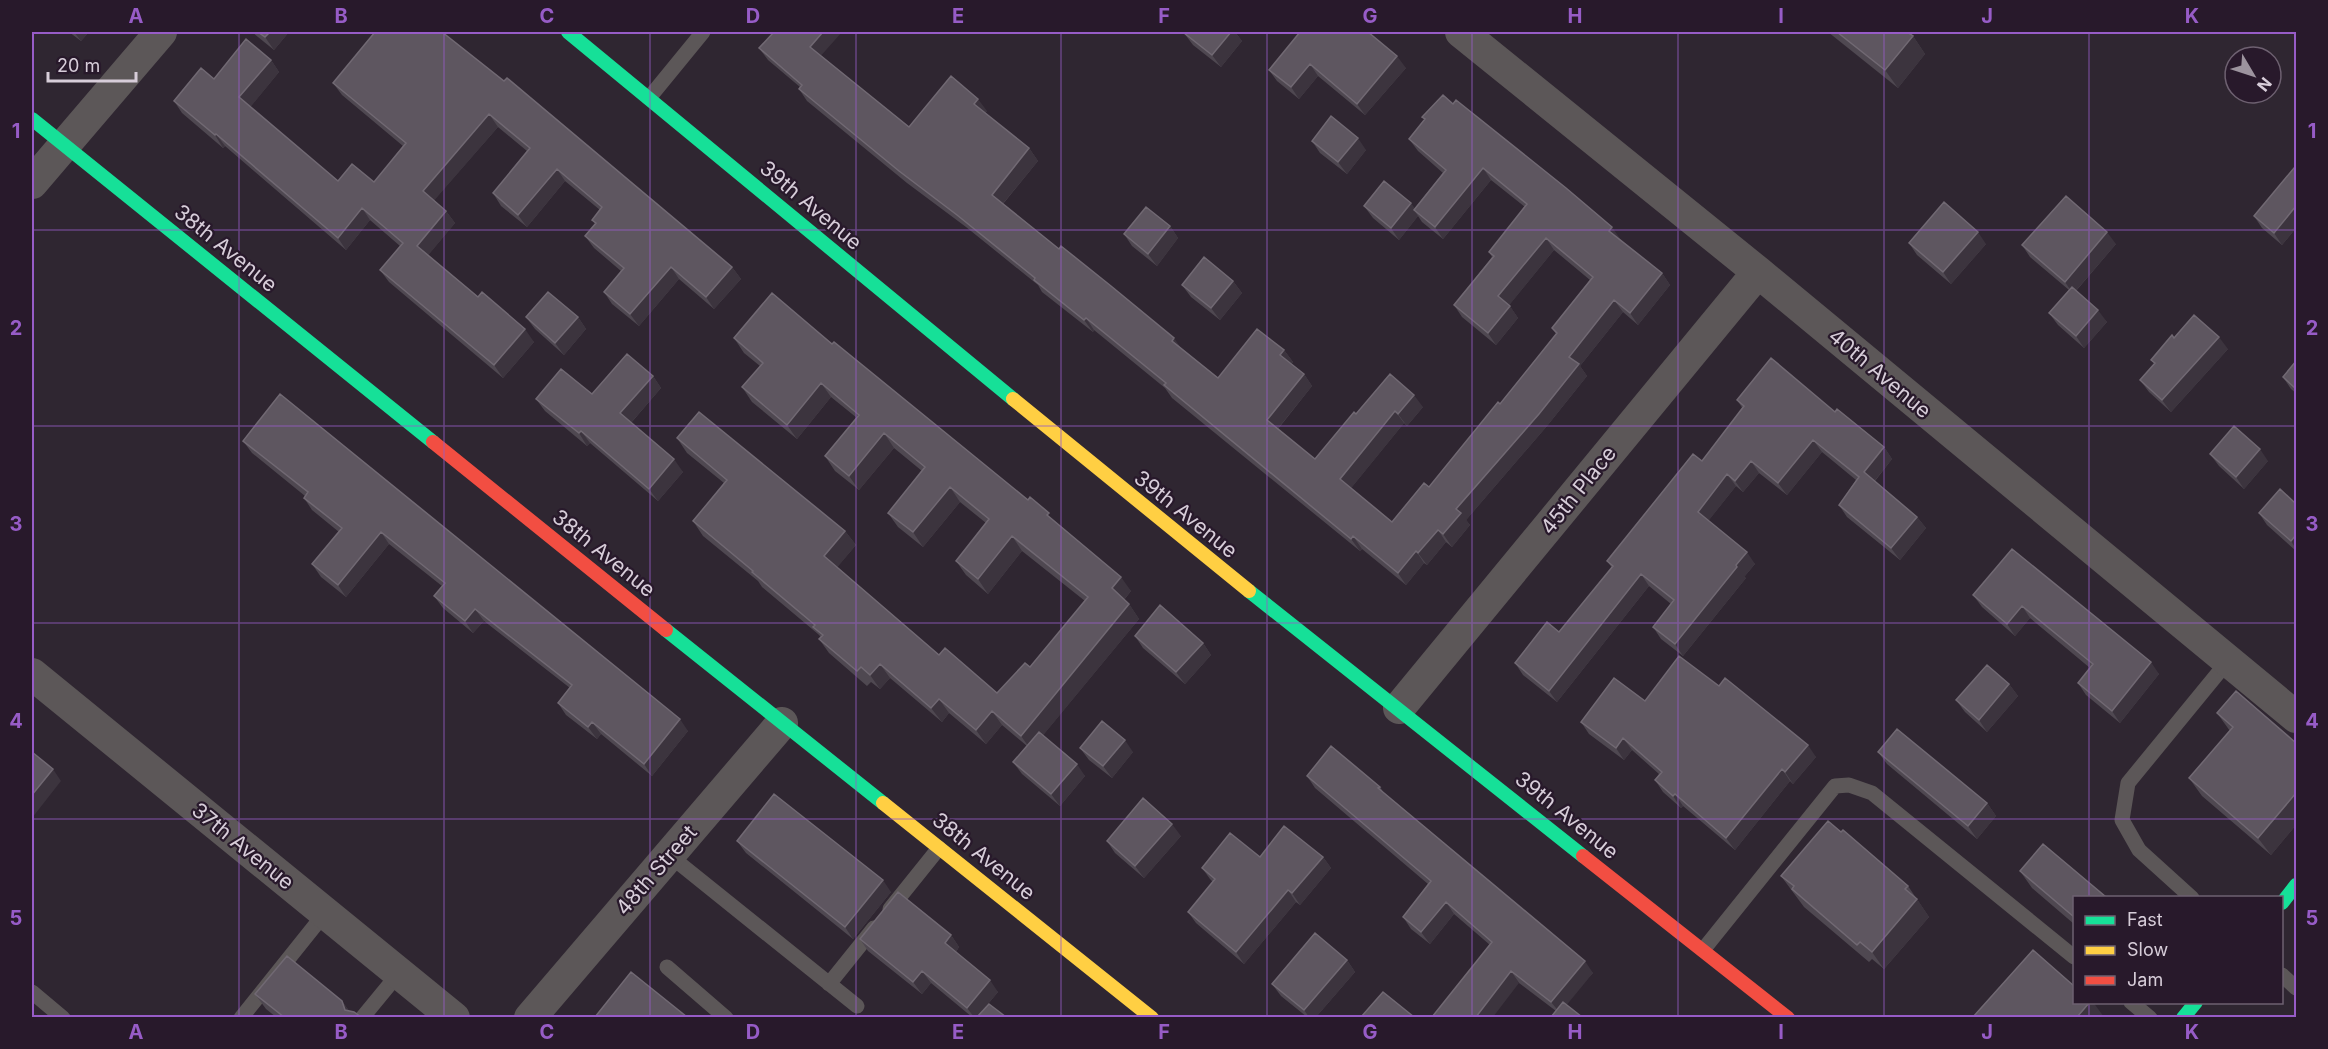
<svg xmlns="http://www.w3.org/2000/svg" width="2328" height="1049" viewBox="0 0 2328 1049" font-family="Inter,sans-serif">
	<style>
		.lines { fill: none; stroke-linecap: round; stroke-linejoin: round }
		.lane { stroke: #5c5758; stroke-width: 15 }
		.street { stroke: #5c5758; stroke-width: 32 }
		.fast { stroke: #16e098; stroke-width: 14 }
		.slow { stroke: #ffcf43; stroke-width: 14 }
		.jam { stroke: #f24e42; stroke-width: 14 }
		.wall { fill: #4f4851 }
		.shaded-wall { fill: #3c343e }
		.building { fill: #5e5660; stroke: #716973; stroke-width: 1.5 }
		.grid { fill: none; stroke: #975cc7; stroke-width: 1.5; stroke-opacity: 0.55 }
		.labels { text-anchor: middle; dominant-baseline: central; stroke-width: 4.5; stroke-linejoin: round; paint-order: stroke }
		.street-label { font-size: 21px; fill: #d7cdd9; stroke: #28192b }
		.neatline { fill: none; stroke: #975cc7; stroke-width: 2 }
		.grid-label { font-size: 20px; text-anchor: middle; font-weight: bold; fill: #975cc7 }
	</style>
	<rect width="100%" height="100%" fill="#2f2631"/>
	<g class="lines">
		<path class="lane" d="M649 98 703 32
			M669 855 857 1006
			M2192 898 2139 850 2122 820 2128 783 2228 661
			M890 909 939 848
			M1703 950 1835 786 1849 785 1872 793 2074 957
			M667 967 726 1018
			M2282 975 2296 988
			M829 984 874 928
			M32 992 63 1018
			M2131 1002 2150 1018
			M241 1018 325 913
			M362 1018 399 973"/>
		<path class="street" d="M1461 32 1758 272 2296 717
			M32 183 161 32
			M32 674 454 1018
			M1399 708 1758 272
			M530 1018 782 723"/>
		<path class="fast" d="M568 32 1013 399
			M32 119 433 442
			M1249 591 1583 856
			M666 630 883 803
			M2282 903 2296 885
			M2183 1018 2196 1002"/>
		<path class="slow" d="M1013 399 1249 591
			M883 803 1152 1018"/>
		<path class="jam" d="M433 442 666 630
			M1583 856 1788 1018"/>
	</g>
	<path class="wall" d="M69 32H89L81 41Z
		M252 32H289L274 50Z
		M375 32 732 267 741 279 714 309 679 279 639 326 612 304 604 292 621 271 594 248 585 236 595 224 592 220 600 210 565 181 527 227 501 206 493 193 527 151 498 127 434 200 446 211 455 223 428 255 478 297 534 342 503 378 389 282 380 270 400 246 370 220 346 250 225 146 223 148 182 113 174 101 214 79 271 60 279 72 250 107 338 181 374 182 403 146 342 95 333 83Z
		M1185 32H1235L1242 41 1221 67 1193 45 1184 33Z
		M1300 32 1406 68 1365 115 1318 76 1299 99 1277 81 1269 70Z
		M1828 32H1907L1913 36 1925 54 1898 88Z
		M759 48 821 56 909 127 987 111 985 113 1029 148 1038 161 1003 204 1218 378 1284 350 1293 362 1291 364 1304 374 1312 386 1278 429 1315 459 1356 414 1423 407 1407 426 1404 423 1351 488 1392 522 1429 487 1500 404 1556 334 1552 328 1590 280 1554 250 1509 305 1518 318 1496 345 1462 317 1454 305 1492 257 1489 252 1525 207 1491 180 1443 239 1422 222 1418 216 1399 240 1373 218 1364 206 1415 208 1443 173 1418 151 1409 139 1425 120 1422 117 1620 240 1662 273 1670 285 1638 325 1623 312 1580 366 1587 376 1547 426 1466 520 1470 525 1452 547 1446 542 1427 565 1424 563 1406 585 1362 549 1360 551 1172 398 1165 388 1094 330 1093 332 1042 292 1038 285 966 227 907 183 807 101 799 89 800 87 768 60Z
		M1312 141 1366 150 1347 174 1320 153Z
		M2296 170V228L2282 245 2262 228 2254 216Z
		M1170 226 1178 238 1157 266 1132 246 1124 234Z
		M1909 243 1986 244 1951 284 1917 255Z
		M2116 244 2076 291 2107 322 2084 348 2058 325 2049 313 2069 290 2030 257 2022 245Z
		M1233 281 1242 293 1220 320 1191 297 1182 285Z
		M526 317H578L586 329 564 355 535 329Z
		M734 338 832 344 1053 520 1131 591 1124 600 1129 604 1139 619 1043 735 1085 776 1060 806 1022 774 1013 762 1027 746 1002 725 986 744 949 713 942 722 890 678 880 689 871 682 867 686 829 653 819 639 821 637 818 634 762 587 758 581 703 536 693 521 724 483 687 453 677 438 845 531 856 545 837 567 939 655 997 693 1030 667 1085 601 1022 551 988 594 966 575 956 561 986 523 960 502 923 547 898 527 888 513 922 471 894 448 859 490 835 471 825 456 857 418 831 397 797 439 752 402 742 387 760 366 744 353Z
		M2228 349 2171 412 2149 392 2140 380 2154 364 2151 360Z
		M2296 361V393L2291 389 2283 377Z
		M653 376 661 388 631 423 683 472 658 501 590 443 587 446 545 411 536 399 592 394Z
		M1737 400 1835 412 1884 447 1892 459 1875 481 1917 517 1926 528 1900 560 1847 517 1839 505 1856 480 1822 452 1787 495 1759 473 1743 492 1736 486 1708 521 1755 564 1744 577 1746 578 1683 656 1661 639 1653 627 1671 604 1649 586 1557 702 1523 675 1515 663 1559 632 1612 568 1607 561 1702 461 1743 409Z
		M243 441 688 731 652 776 601 734 597 739 566 715 558 703 570 688 484 621 473 633 443 608 434 596 442 586 389 544 346 597 321 577 312 564 339 532 312 510 304 498 305 496 252 453Z
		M2210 454 2268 461 2244 489 2219 466Z
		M2296 500V551L2267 525 2259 513 2294 502Z
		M2012 549 2159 674 2120 723 2086 695 2078 683 2090 668 2030 618 2015 636 1982 607 1973 595Z
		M1135 636 1203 643 1211 655 1185 684 1143 648Z
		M2009 684 2018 696 1987 732 1965 712 1956 700Z
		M1719 686 1816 757 1793 784 1790 781 1735 850 1683 806 1681 808 1663 792 1655 780 1659 774 1632 750 1624 760 1589 734 1581 722Z
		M2217 713 2296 743V825L2271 855 2202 796 2189 778 2230 731Z
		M1080 748 1133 752 1112 778 1089 760Z
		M1878 752 1987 803 1996 816 1977 839 1887 764Z
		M1307 776 1380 787 1384 793 1593 973 1556 1011 1519 983 1490 945 1454 914 1430 944 1411 929 1403 917 1428 884 1315 788Z
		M1841 832 1908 886 1929 917 1884 969 1872 959 1869 962 1804 907 1781 876Z
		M1181 836 1144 878 1115 853 1107 841Z
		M737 841 891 892 853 939 746 853Z
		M1260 857H1323L1331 868 1300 905 1296 902 1244 964 1196 923 1188 912 1213 882 1210 879 1202 868Z
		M2020 871 2074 897V924L2032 888Z
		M951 935 959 947 956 952 998 992 977 1017H1006H972L931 983 922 994 868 951 860 939Z
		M1347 960 1355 972 1316 1017H1307L1281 996 1272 984Z
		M255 994 342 1001 349 1011 361 1017H276L266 1009Z"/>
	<path class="shaded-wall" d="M74 32H89L81 41Z
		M270 32H289L274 50 265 37Z
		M823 32H842L818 59 810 47Z
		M1231 32H1235L1242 41 1221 67 1212 55Z
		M1913 36 1925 54 1898 88 1885 70Z
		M1397 56 1406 68 1365 115 1357 104Z
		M271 60 279 72 248 110 239 97Z
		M1310 64 1318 76 1299 99 1291 87Z
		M978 99 987 111 983 116 974 104Z
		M489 114 498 127 432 203 423 191Z
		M216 134 225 146 223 148 215 135Z
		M1358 138 1366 150 1347 174 1338 162Z
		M1029 148 1038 161 1000 207 992 195Z
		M1483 168 1491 180 1443 239 1435 227Z
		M557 169 565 181 527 227 518 215Z
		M1411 203 1419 214 1414 210 1418 216 1399 240 1391 228Z
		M2296 206V228L2282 245 2274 233Z
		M362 208 370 220 346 250 338 238Z
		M446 211 455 223 426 258 417 246Z
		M1170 226 1178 238 1157 266 1148 254Z
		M1612 227 1621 240 1609 231Z
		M1978 232 1986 244 1951 284 1943 272Z
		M2107 232 2116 244 2073 294 2065 282Z
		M1546 238 1554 250 1507 308 1498 296Z
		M671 267 679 279 639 326 630 314Z
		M732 267 741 279 714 309 706 297Z
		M1662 273 1670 285 1638 325 1630 313Z
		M1233 281 1242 293 1220 320 1211 308Z
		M1614 300 1623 312 1580 366 1587 376 1547 426 1466 520 1470 525 1452 547 1443 534 1456 509 1569 357Z
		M1510 306 1518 318 1496 345 1488 333Z
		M2098 310 2107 322 2084 348 2076 336Z
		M578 317 586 329 564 355 555 343Z
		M1086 318 1094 330 1093 332 1084 320Z
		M525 329 534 342 503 378 494 365Z
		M2219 337 2228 349 2171 412 2162 400Z
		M1174 338 1183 351 1172 341Z
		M1284 350 1293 362 1289 367 1280 355Z
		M1304 374 1312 386 1275 432 1267 420Z
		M653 376 661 388 629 425 620 413Z
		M821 383 831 397 797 439 787 425Z
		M1414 395 1423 407 1407 426 1398 414Z
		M1395 411 1404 423 1348 492 1340 479Z
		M581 431 590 443 587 446 579 433Z
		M884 433 894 448 859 490 849 476Z
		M1813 440 1822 452 1787 495 1778 483Z
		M1884 447 1892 459 1872 484 1864 472Z
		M2260 449 2268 461 2244 489 2236 477Z
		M674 459 683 472 658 501 649 489Z
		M1751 461 1759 473 1743 492 1735 481Z
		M1727 474 1736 486 1706 524 1698 512Z
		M950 487 960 502 923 547 913 532Z
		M1917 517 1926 528 1900 560 1891 548Z
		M1438 530 1446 542 1427 565 1418 553Z
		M845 531 856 545 835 570 824 556Z
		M381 532 389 544 346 597 338 585Z
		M2296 535V549L2291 541Z
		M1012 536 1022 551 988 594 978 579Z
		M1353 536 1362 549 1360 551 1351 539Z
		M1416 551 1424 563 1406 585 1398 573Z
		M1747 552 1755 564 1744 577 1746 578 1683 656 1675 644Z
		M1641 574 1649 586 1557 702 1549 691Z
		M1121 577 1131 591 1122 602 1112 588Z
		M1129 604 1139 619 1031 750 1021 736Z
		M2022 606 2030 618 2015 636 2007 624Z
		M475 609 484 621 473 633 465 621Z
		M1203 643 1211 655 1185 684 1176 672Z
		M2151 662 2159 674 2120 723 2112 711Z
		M880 664 890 678 880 689 870 675Z
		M2009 684 2018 696 1987 732 1979 720Z
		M939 699 949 713 942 722 931 708Z
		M992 711 1002 725 986 744 976 730Z
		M680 719 688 731 652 776 644 764Z
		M592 722 601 734 597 739 588 727Z
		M1623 738 1632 750 1624 760 1616 748Z
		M1125 740 1133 752 1112 778 1103 766Z
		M1808 745 1816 757 1793 784 1785 772Z
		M1077 764 1085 776 1060 806 1051 794Z
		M53 769 61 781 32 818V795Z
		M1782 769 1790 781 1735 850 1726 838Z
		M2296 793V825L2271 855 2258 838Z
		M1675 794 1683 806 1681 808 1673 796Z
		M1987 803 1996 816 1977 839 1968 826Z
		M1172 824 1181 836 1144 878 1135 866Z
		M1323 857 1331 868 1300 905 1292 893Z
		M883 880 891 892 853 939 845 927Z
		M1288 890 1296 902 1244 964 1236 952Z
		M1917 899 1929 917 1884 969 1872 952Z
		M1446 902 1454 914 1430 944 1421 932Z
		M951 935 959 947 954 955 945 943Z
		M1347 960 1355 972 1316 1017H1309L1304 1010Z
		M1585 961 1593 973 1560 1013 1551 1002Z
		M922 971 931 983 922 994 913 982Z
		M1511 971 1519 983 1493 1017H1476Z
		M990 980 998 992 977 1017H974L967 1008Z
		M342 1001 353 1016 345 1010Z
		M2090 1002H2093L2104 1017H2077Z"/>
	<path class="building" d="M258 32H270L265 37Z
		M375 32H442L504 81 507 78 732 267 706 297 671 267 630 314 604 292 624 268 585 236 596 223 592 220 602 207 557 169 518 215 493 193 530 148 489 114 423 191 446 211 417 246 478 297 482 292 525 329 494 365 380 270 403 243 362 208 338 238 216 134 215 135 174 101 201 68 214 79 246 39 271 60 239 97 338 181 352 164 374 182 406 143 333 83Z
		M774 32H823L810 47 909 127 951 76 978 99 974 104 1029 148 992 195 1059 249 1061 246 1111 286 1174 338 1172 341 1218 378 1257 329 1284 350 1280 355 1304 374 1267 420 1315 459 1354 412 1356 414 1390 374 1414 395 1398 414 1395 411 1340 479 1392 522 1424 483 1429 487 1498 402 1500 404 1557 333 1552 328 1593 277 1546 238 1498 296 1510 306 1488 333 1454 305 1494 256 1489 252 1527 204 1483 168 1435 227 1414 210 1446 170 1409 139 1425 119 1422 117 1443 95 1453 104 1456 100 1566 188 1612 227 1609 231 1662 273 1630 313 1614 300 1569 357 1579 364 1539 414 1456 509 1461 513 1443 534 1438 530 1418 553 1416 551 1398 573 1353 536 1351 539 1164 385 1166 383 1086 318 1084 320 1034 280 1035 278 957 215 899 171 799 89 802 85 759 48Z
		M1185 32H1231L1212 55 1184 33Z
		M1300 32H1368L1397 56 1357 104 1310 64 1291 87 1269 70Z
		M1837 32H1907L1913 36 1885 70Z
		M1331 116 1358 138 1338 162 1312 141Z
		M2294 168 2296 170V206L2274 233 2254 216Z
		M1384 181 1411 203 1391 228 1364 206Z
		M2066 196 2107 232 2065 282 2022 245Z
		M1944 202 1978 232 1943 272 1909 243Z
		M1146 207 1170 226 1148 254 1124 234Z
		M1204 257 1233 281 1211 308 1182 285Z
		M2072 287 2098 310 2076 336 2049 313Z
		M548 292 578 317 555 343 526 317Z
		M772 293 832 344 834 342 1028 500 1030 497 1049 513 1047 515 1121 577 1112 588 1129 604 1021 736 992 711 976 730 939 699 931 708 880 664 870 675 861 667 857 671 819 639 823 635 813 627 815 625 752 572 753 571 693 521 727 480 677 438 699 412 845 531 824 556 939 655 945 648 997 693 1025 663 1030 667 1088 597 1012 536 978 579 956 561 989 519 950 487 913 532 888 513 925 467 884 433 849 476 825 456 859 415 821 383 787 425 742 387 763 363 734 338Z
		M2194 315 2219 337 2162 400 2140 380 2155 363 2151 360 2172 335 2174 338Z
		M627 354 653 376 620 413 674 459 649 489 581 431 579 433 536 399 561 369 592 394Z
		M1771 358 1835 412 1837 409 1884 447 1864 472 1917 517 1891 548 1839 505 1859 477 1813 440 1778 483 1751 461 1735 481 1727 474 1698 512 1747 552 1736 565 1737 567 1675 644 1653 627 1674 600 1641 574 1549 691 1515 663 1547 622 1559 632 1613 566 1607 561 1693 454 1702 461 1744 406 1737 400Z
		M2296 361V389L2283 377Z
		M280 394 680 719 644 764 592 722 588 727 558 703 572 685 475 609 465 621 434 596 445 583 381 532 338 585 312 564 342 528 304 498 308 492 243 441Z
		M2234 426 2260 449 2236 477 2210 454Z
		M2280 489 2294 502 2296 500V535L2291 541 2259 513Z
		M2012 549 2151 662 2112 711 2078 683 2093 664 2022 606 2007 624 1973 595Z
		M1160 605 1203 643 1176 672 1135 636Z
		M1679 656 1719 686 1725 678 1808 745 1785 772 1782 769 1726 838 1675 794 1673 796 1655 780 1662 772 1623 738 1616 748 1581 722 1614 678 1645 701Z
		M1987 665 2009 684 1979 720 1956 700Z
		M2236 691 2296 743V793L2258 838 2189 778 2233 727 2217 713Z
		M1102 721 1125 740 1103 766 1080 748Z
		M1897 729 1987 803 1968 826 1878 752Z
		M1039 732 1077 764 1051 794 1013 762Z
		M1331 746 1380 787 1378 788 1585 961 1551 1002 1511 971 1476 1017H1432L1492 942 1446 902 1421 932 1403 917 1431 881 1307 776Z
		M32 752 53 769 32 795Z
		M774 794 883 880 845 927 737 841Z
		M1143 798 1172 824 1135 866 1107 841Z
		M1828 821 1841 832 1843 830 1908 886 1905 889 1917 899 1872 952 1860 942 1857 945 1792 889 1794 886 1781 876Z
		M1284 826 1323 857 1292 893 1288 890 1236 952 1188 912 1215 879 1202 868 1230 833 1260 857Z
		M2043 844 2106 897H2074V917L2020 871Z
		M898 892 951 935 945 943 990 980 967 1008 922 971 913 982 860 939Z
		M1315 933 1347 960 1304 1010 1272 984Z
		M2033 950 2074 986V1002H2090L2077 1017H1973Z
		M287 956 342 1001 345 1010 354 1012 361 1017H284L255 994Z
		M631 972 687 1017H595Z
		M1383 992 1414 1017H1361Z
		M1563 1002 1582 1017H1551Z
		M989 1004 1006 1017H977Z"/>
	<path class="grid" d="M239 32V1018M444 32V1018M650 32V1018M856 32V1018M1061 32V1018M1267 32V1018M1472 32V1018M1678 32V1018M1884 32V1018M2089 32V898M32 230H2296M32 426H2296M32 623H2296M32 819H2296M2089 1002V1018"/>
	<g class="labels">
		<g class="street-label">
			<text transform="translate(811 205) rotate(40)">39th Avenue</text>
			<text transform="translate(226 248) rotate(39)">38th Avenue</text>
			<text transform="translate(1880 373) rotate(40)">40th Avenue</text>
			<text transform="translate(1578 490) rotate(-51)">45th Place</text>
			<text transform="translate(1186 514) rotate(39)">39th Avenue</text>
			<text transform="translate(604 553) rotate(39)">38th Avenue</text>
			<text transform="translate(1567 815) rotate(39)">39th Avenue</text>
			<text transform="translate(243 846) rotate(39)">37th Avenue</text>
			<text transform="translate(984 856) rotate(39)">38th Avenue</text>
			<text transform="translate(656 870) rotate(-49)">48th Street</text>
		</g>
	</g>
	<rect width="2328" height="1049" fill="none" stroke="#28192b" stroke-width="66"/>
	<rect x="2073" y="896" width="210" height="108" fill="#28192b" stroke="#6e6171" stroke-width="1.5"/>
	<rect x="2085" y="916" width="30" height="9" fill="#16e098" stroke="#6e6171" stroke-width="1.5"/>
	<text x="2127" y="926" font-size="18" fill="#d7cdd9">Fast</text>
	<rect x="2085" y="946" width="30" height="9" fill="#ffcf43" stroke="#6e6171" stroke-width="1.5"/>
	<text x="2127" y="956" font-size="18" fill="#d7cdd9">Slow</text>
	<rect x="2085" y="976" width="30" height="9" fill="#f24e42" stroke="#6e6171" stroke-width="1.5"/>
	<text x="2127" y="986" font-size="18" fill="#d7cdd9">Jam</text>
	<g transform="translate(2253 75) rotate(129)"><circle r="28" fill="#28192b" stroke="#6e6171" stroke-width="1.5"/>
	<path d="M0-4.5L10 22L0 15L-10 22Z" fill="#9c939e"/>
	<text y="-9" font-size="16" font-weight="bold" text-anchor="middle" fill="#d7cdd9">N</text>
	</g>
	<path d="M48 72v9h88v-9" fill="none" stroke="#d7cdd9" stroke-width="3"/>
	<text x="57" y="72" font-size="18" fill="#d7cdd9" stroke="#28192b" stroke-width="4.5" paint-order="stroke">20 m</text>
	<rect x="33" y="33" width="2262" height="983" class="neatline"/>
	<g class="grid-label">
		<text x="136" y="23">A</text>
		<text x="341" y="23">B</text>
		<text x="547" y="23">C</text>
		<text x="753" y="23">D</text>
		<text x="958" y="23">E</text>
		<text x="1164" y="23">F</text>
		<text x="1370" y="23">G</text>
		<text x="1575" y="23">H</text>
		<text x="1781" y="23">I</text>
		<text x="1987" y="23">J</text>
		<text x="2192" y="23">K</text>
		<text x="16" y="138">1</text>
		<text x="2312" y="138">1</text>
		<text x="16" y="335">2</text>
		<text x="2312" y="335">2</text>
		<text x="16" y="531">3</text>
		<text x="2312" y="531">3</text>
		<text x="16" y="728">4</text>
		<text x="2312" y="728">4</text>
		<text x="16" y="925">5</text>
		<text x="2312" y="925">5</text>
		<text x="136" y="1039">A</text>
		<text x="341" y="1039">B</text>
		<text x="547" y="1039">C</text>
		<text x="753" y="1039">D</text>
		<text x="958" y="1039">E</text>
		<text x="1164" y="1039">F</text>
		<text x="1370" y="1039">G</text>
		<text x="1575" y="1039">H</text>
		<text x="1781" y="1039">I</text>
		<text x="1987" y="1039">J</text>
		<text x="2192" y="1039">K</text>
	</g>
</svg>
